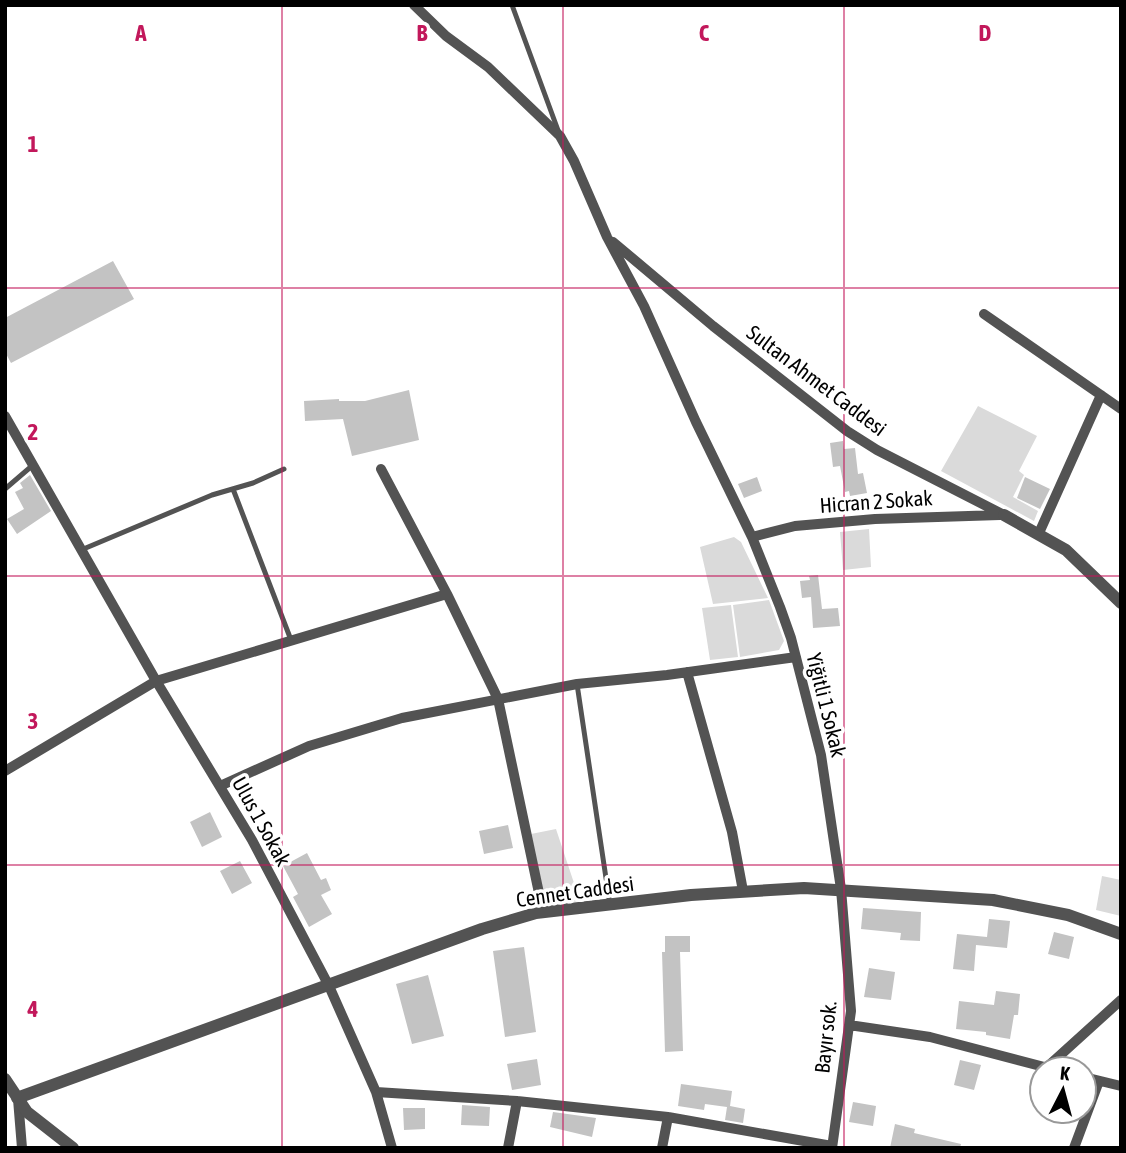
<svg xmlns="http://www.w3.org/2000/svg" width="1126" height="1153" viewBox="0 0 1126 1153" font-family="'Asap Condensed',sans-serif">
	<style>
		.green { fill: #dadada }
		.building { fill: #c3c3c3 }
		.lines { fill: none; stroke-linecap: round; stroke-linejoin: round }
		.service { stroke: #535353; stroke-width: 5 }
		.minor { stroke: #535353; stroke-width: 10 }
		.tertiary { stroke: #535353; stroke-width: 12 }
		.grid { fill: none; stroke: #c2185b; stroke-width: 2; stroke-opacity: 0.55 }
		.labels { text-anchor: middle; dominant-baseline: central; stroke-width: 7; stroke-linejoin: round; paint-order: stroke }
		.street-label { font-size: 21px; fill: #000; stroke: #fff }
		.grid-label { font-size: 23px; text-anchor: middle; font-weight: bold; fill: #c2185b; stroke: #fff; stroke-width: 7; stroke-linejoin: round; paint-order: stroke }
	</style>
	<rect width="100%" height="100%" fill="#fff"/>
	<path class="green" d="M978 406 1037 436 1019 471 1024 475 1013 497 1038 511 1034 521 941 471Z
		M869 529 871 567 843 570 840 532Z
		M734 537 741 542 768 598 713 604 700 547Z
		M769 600 784 641 779 650 740 657 733 605Z
		M731 605 738 657 710 660 702 608Z
		M556 829 580 901 546 905 531 834Z
		M1102 876 1121 880V916L1096 910Z"/>
	<path class="building" d="M113 261 134 299 11 363 5 352V318Z
		M409 390 419 440 352 456 343 419 305 421 304 401 339 399V401H365Z
		M843 441 844 449 855 448 858 474 863 473 867 493 850 496 849 491 845 492 840 466 833 467 830 443Z
		M30 475 51 511 17 534 7 519 24 509 15 492 23 488 20 483Z
		M757 477 762 491 744 498 738 484Z
		M1025 477 1050 489 1040 509 1017 498Z
		M818 575 822 609 838 608 840 626 813 628 811 597 802 598 800 581 810 580 809 576Z
		M210 812 222 837 202 847 190 822Z
		M508 825 513 848 484 854 479 831Z
		M307 853 321 880 326 878 331 890 321 895 332 914 309 927 293 897 298 894 283 866Z
		M240 861 252 883 232 894 220 871Z
		M863 908 921 912 920 941 900 940 901 933 861 929Z
		M989 919 1010 921 1007 948 976 945 974 971 953 969 957 934 987 937Z
		M1054 932 1074 937 1069 959 1048 954Z
		M665 936H690V952H680L683 1051 665 1052 662 952H665Z
		M524 947 536 1032 505 1037 493 951Z
		M869 968 895 972 891 1000 864 997Z
		M428 975 444 1036 412 1044 396 984Z
		M996 991 1020 994 1018 1015H1014L1010 1039 986 1035V1032L956 1029 959 1001 994 1005Z
		M537 1059 541 1085 512 1090 507 1064Z
		M960 1060 981 1065 974 1090 954 1085Z
		M681 1084 732 1091 730 1106 745 1109 743 1123 725 1120 727 1107 705 1104 704 1110 678 1106Z
		M853 1102 876 1106 873 1126 849 1122Z
		M462 1105 490 1107 489 1126 461 1125Z
		M403 1108H425V1129L404 1130Z
		M553 1112 596 1118 592 1137 550 1127Z
		M895 1124 915 1129 914 1133 961 1144 960 1148H890Z"/>
	<g class="lines">
		<path class="service" d="M512 5 559 133
			M5 489 33 465
			M233 489 291 640
			M81 550 212 495 253 483 284 469
			M577 684 610 905"/>
		<path class="minor" d="M414 5 446 36 488 67 560 136 574 161 607 237 644 306 696 422 752 537 780 607 791 638 821 755 841 889 851 1011 832 1148
			M613 242 713 326 847 431 877 450 1004 515
			M984 314 1121 409
			M5 416 155 679 252 840 329 986 376 1092 392 1148
			M381 469 447 594 498 699 543 912
			M1039 533 1101 395
			M752 537 795 526 875 519 1000 515
			M687 672 732 832 743 891
			M5 771 156 681 447 594
			M220 786 309 746 402 718 577 684 667 675 796 657
			M849 1025 930 1037 1052 1069
			M1046 1068 1121 1000
			M1084 1077 1121 1086
			M376 1092 517 1101 668 1117 832 1146
			M18 1099 22 1148
			M508 1148 517 1101
			M662 1148 668 1117
			M1074 1148 1099 1081"/>
		<path class="tertiary" d="M1004 515 1066 550 1121 603
			M5 1079 27 1112 73 1148
			M17 1098 482 929 536 913 691 895 804 888 993 900 1068 915 1121 934"/>
	</g>
	<path class="grid" d="M282 5V1148M563 5V1148M844 5V1148M5 288H1121M5 576H1121M5 865H1121"/>
	<g class="labels">
		<g class="street-label">
			<text transform="translate(817 380) rotate(37)">Sultan Ahmet Caddesi</text>
			<text transform="translate(876 501) rotate(-4)">Hicran 2 Sokak</text>
			<text transform="translate(827 705) rotate(76)">Yiğitli 1 Sokak</text>
			<text transform="translate(262 821) rotate(61)">Ulus 1 Sokak</text>
			<text transform="translate(575 891) rotate(-8)">Cennet Caddesi</text>
			<text transform="translate(825 1037) rotate(-84)">Bayır sok.</text>
		</g>
	</g>
	<g class="grid-label">
		<text x="141" y="41">A</text>
		<text x="422" y="41">B</text>
		<text x="704" y="41">C</text>
		<text x="985" y="41">D</text>
		<text x="33" y="152">1</text>
		<text x="33" y="440">2</text>
		<text x="33" y="729">3</text>
		<text x="33" y="1017">4</text>
	</g>
	<rect width="1126" height="1153" fill="none" stroke="#000000" stroke-width="14"/>
	<g transform="translate(1063 1090) rotate(6)"><circle r="33" fill="#ffffff" stroke="#999999" stroke-width="2"/>
	<path d="M0-5L12 26L0 18L-12 26Z" fill="#000000"/>
	<text y="-10" font-size="19" font-weight="bold" text-anchor="middle" fill="#000000">K</text>
	</g>
</svg>
